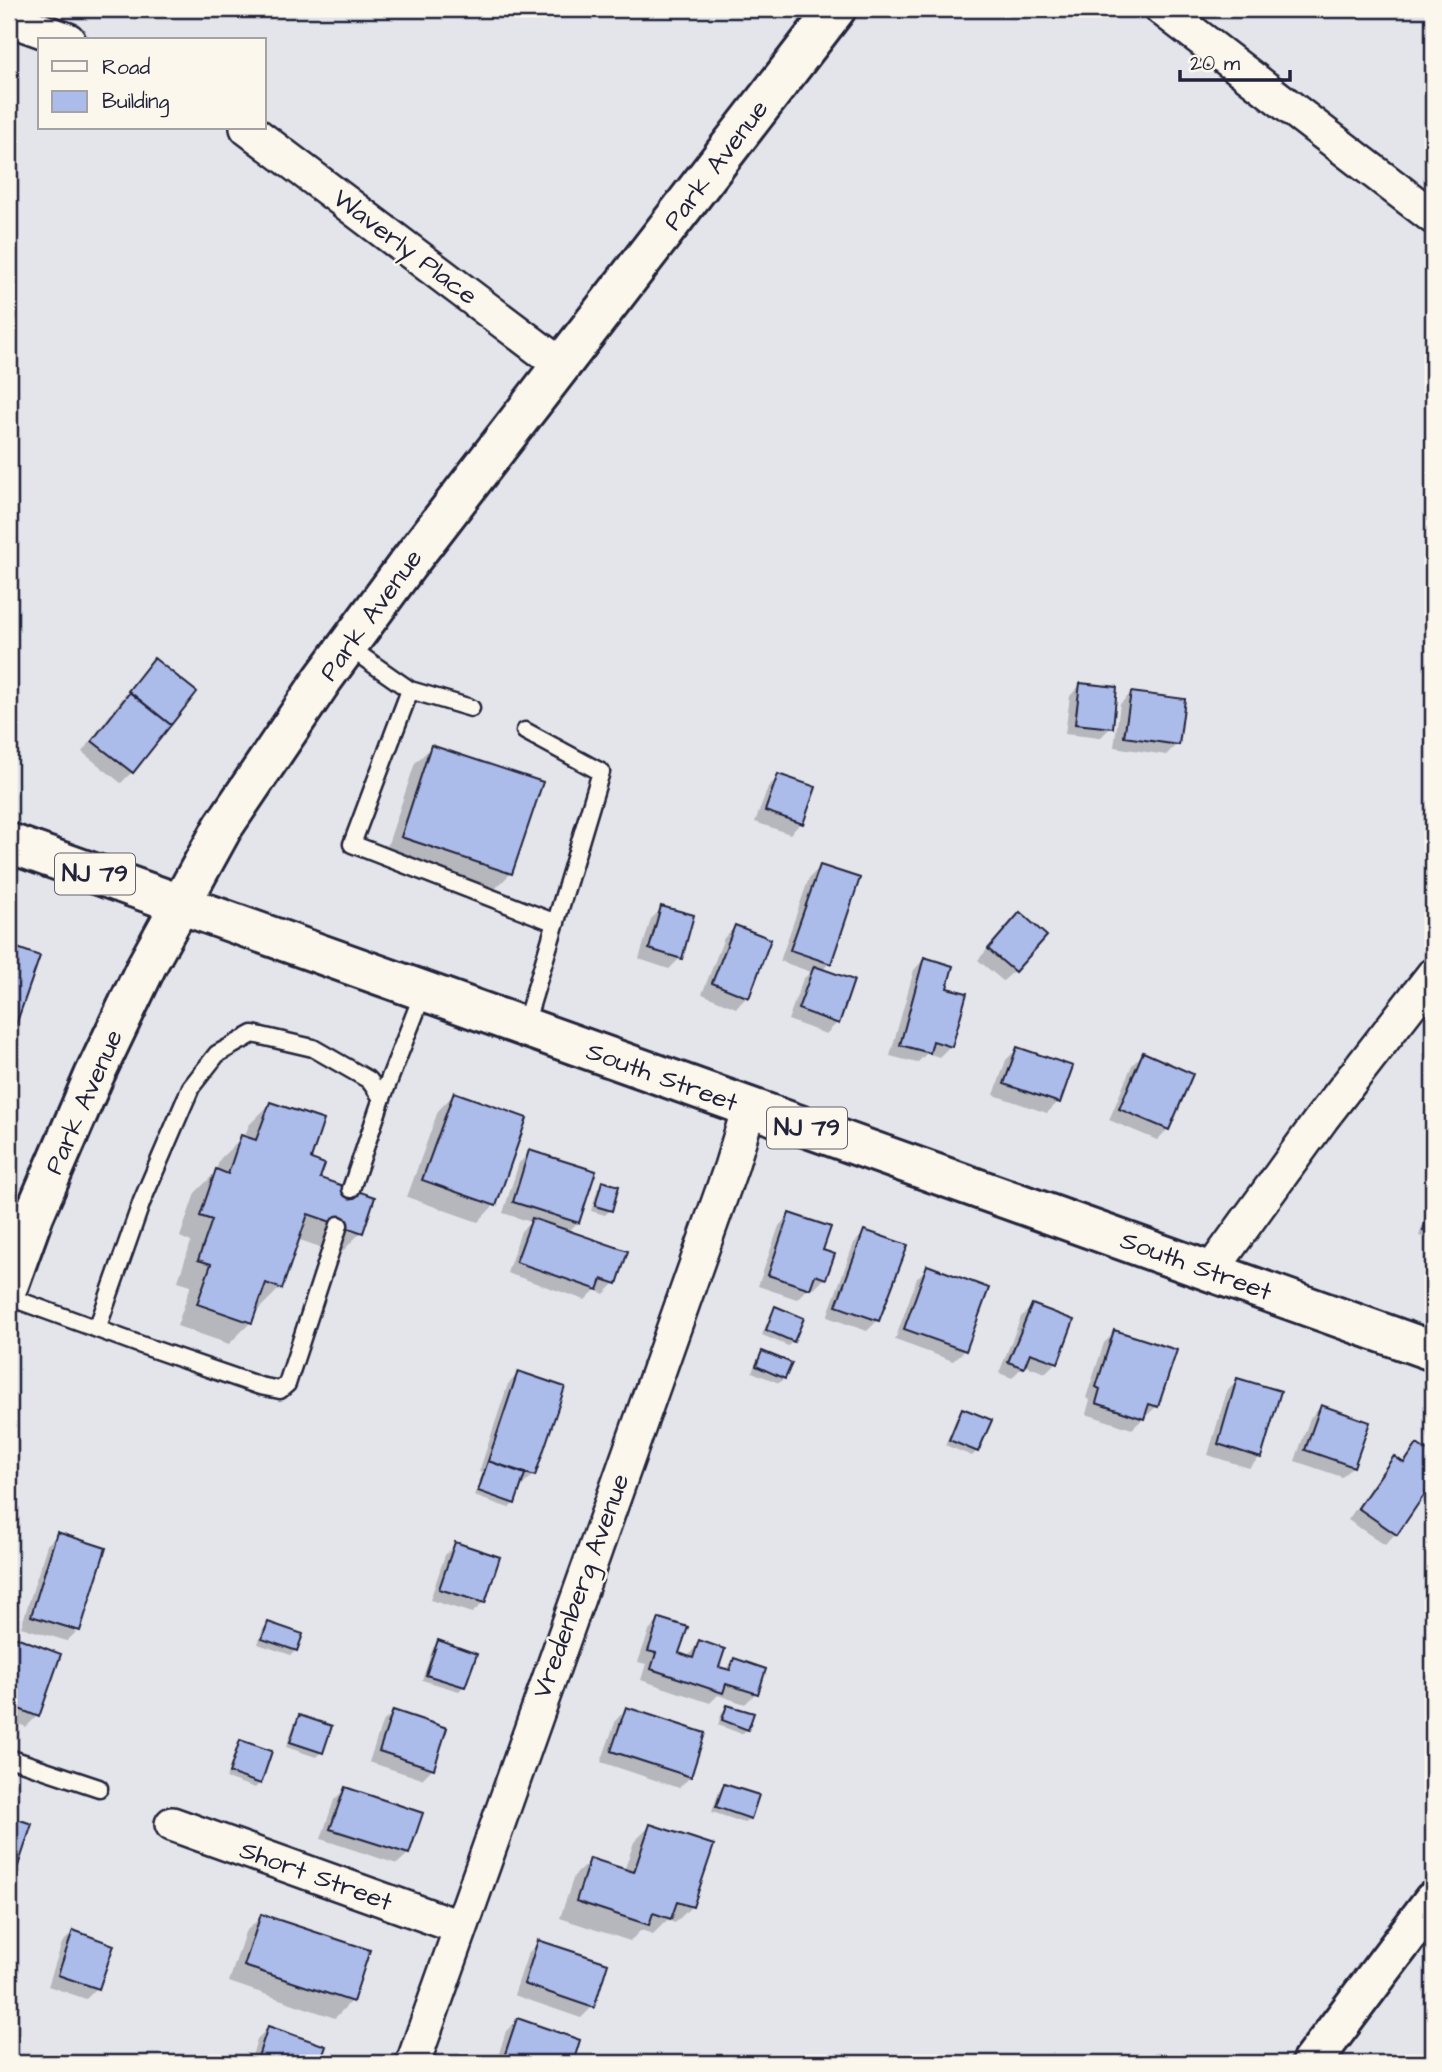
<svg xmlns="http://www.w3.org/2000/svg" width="1442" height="2072" viewBox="0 0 1442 2072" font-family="'Architects Daughter',sans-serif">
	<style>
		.shadow { fill: #0003 }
		.building { fill: #abbbea; stroke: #22223b; stroke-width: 2 }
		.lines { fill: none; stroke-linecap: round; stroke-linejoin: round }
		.service-casing { stroke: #22223b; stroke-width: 21 }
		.minor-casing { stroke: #22223b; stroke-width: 38 }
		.tertiary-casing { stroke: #22223b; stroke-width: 44 }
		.primary-casing { stroke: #22223b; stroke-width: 44 }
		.service { stroke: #fbf7ec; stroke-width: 16 }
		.minor { stroke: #fbf7ec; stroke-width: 33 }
		.tertiary { stroke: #fbf7ec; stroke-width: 38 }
		.primary { stroke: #fbf7ec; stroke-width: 38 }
		.labels { text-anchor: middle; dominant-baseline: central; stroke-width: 5; stroke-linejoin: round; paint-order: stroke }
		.shield { fill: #fbf7ec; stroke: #636270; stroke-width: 2 }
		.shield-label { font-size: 24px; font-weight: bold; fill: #22223b }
		.street-label { font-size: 26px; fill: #22223b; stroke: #fbf7ec }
	</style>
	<rect width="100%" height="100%" fill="#e3e5eb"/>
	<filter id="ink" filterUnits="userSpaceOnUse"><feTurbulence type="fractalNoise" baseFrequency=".0143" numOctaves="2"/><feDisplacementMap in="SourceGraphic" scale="14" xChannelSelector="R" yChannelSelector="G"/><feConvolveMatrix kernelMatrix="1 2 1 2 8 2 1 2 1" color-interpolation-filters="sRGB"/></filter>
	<g filter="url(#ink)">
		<path class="shadow" d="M154 660 132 772 121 783 82 752 143 671Z
			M1080 685 1111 727 1100 738 1065 734 1070 696Z
			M1131 693 1177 744 1166 755 1114 747 1120 704Z
			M432 747 511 873 494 890 385 853 415 763Z
			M779 776 801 823 790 834 755 822 768 787Z
			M820 867 858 879 829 963 822 971 852 982 837 1023 826 1034 788 1020 803 979 811 972 780 961 809 878Z
			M662 908 680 958 669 969 639 959 651 919Z
			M1009 925 1014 971 1003 981 978 960Z
			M735 927 747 997 736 1008 702 994 724 938Z
			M924 959 945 989 950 1046 939 1057 927 1053 917 1063 890 1056 914 970Z
			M1017 1049 1058 1102 1047 1113 994 1095 1006 1060Z
			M1143 1054 1168 1129 1157 1140 1109 1120 1132 1065Z
			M454 1094 525 1119 494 1205 478 1222 407 1197 438 1111Z
			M270 1104 309 1160 318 1179 361 1232 340 1254 297 1239 280 1288 258 1310 255 1309 251 1322 229 1344 177 1326 191 1285 178 1281 191 1242 180 1237 195 1193 215 1173 220 1159 242 1137 244 1138 249 1125Z
			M530 1152 578 1222 568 1232 615 1283 604 1294 595 1290 585 1300 507 1273 521 1231 531 1222 503 1213 519 1163Z
			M1433 1153V1187L1424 1184Z
			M603 1183 610 1210 605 1215 591 1211 598 1188Z
			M1433 1193V1240L1419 1236Z
			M789 1215 821 1251 825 1278 814 1289 809 1287 797 1299 758 1286 779 1226Z
			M865 1232 878 1320 867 1331 827 1317 854 1243Z
			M928 1267 987 1289 964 1351 953 1361 895 1340 917 1278Z
			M1032 1306 1071 1321 1056 1362 1045 1373 1024 1365 1012 1378 999 1373 1021 1317Z
			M776 1308 793 1341 788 1346 762 1335 771 1313Z
			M1115 1332 1157 1406 1132 1429 1086 1414 1090 1400 1086 1398 1104 1343Z
			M763 1353 784 1378 779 1383 752 1372 758 1358Z
			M519 1373 533 1475 522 1486 520 1485 514 1503 509 1508 474 1496 482 1473 479 1472 508 1384Z
			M1238 1380 1260 1457 1249 1468 1208 1455 1227 1391Z
			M1321 1407 1353 1466 1342 1477 1295 1461 1310 1418Z
			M963 1410 977 1451 972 1456 945 1445 958 1415Z
			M1417 1447 1433 1458V1479L1395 1534 1385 1545 1348 1520 1383 1469 1394 1458 1402 1463Z
			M58 1534 78 1630 67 1641 21 1627 47 1545Z
			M456 1544 498 1558 483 1603 472 1613 430 1600 445 1555Z
			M659 1620 676 1654 687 1658 699 1642 717 1668 724 1670 735 1660 756 1693 745 1704 718 1695 710 1703 641 1680 646 1664 638 1662 649 1631Z
			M268 1624 296 1650 291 1655 258 1644 263 1629Z
			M16 1639 37 1716 26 1727 9 1720V1647Z
			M438 1642 464 1686 459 1691 422 1680 433 1648Z
			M727 1707 747 1729 742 1734 718 1725 722 1712Z
			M626 1709 703 1734 690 1777 679 1788 601 1762 616 1720Z
			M393 1712 433 1768 422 1779 369 1762 382 1723Z
			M300 1717 321 1752 316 1757 286 1747 295 1722Z
			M241 1742 260 1783 255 1788 226 1778 236 1747Z
			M724 1786 750 1818 745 1823 712 1812 719 1791Z
			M345 1789 408 1854 397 1864 321 1839 334 1800Z
			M9 1818 30 1825 16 1865 9 1873Z
			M650 1826 692 1906 675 1923 667 1920 653 1934 641 1930 630 1941 560 1918 574 1876 591 1860 624 1871 634 1842Z
			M262 1916 351 2001 335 2018 229 1982 245 1932Z
			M73 1932 97 1988 86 1999 48 1986 62 1943Z
			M539 1942 592 2007 581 2018 514 1995 528 1953Z
			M517 2021 578 2041 571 2063H496L506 2031Z
			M268 2028 324 2047 319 2063H250L257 2039Z"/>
		<path class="building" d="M154 658 197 692 171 725 128 691Z
			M1080 683 1117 687 1113 728 1075 724Z
			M130 692 171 725 133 773 92 741Z
			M1131 692 1185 699 1179 745 1124 737Z
			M431 745 543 782 512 874 401 837Z
			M778 774 816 787 803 824 765 811Z
			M820 865 860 878 831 964 790 950Z
			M661 906 694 915 682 959 649 949Z
			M1020 912 1047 936 1015 972 988 949Z
			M735 925 771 939 749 998 712 983Z
			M9 945 40 956 10 1042 9 1041Z
			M924 957 953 966 947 988 967 993 952 1047 933 1041 930 1053 900 1045Z
			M814 966 854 980 839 1024 798 1009Z
			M1017 1047 1073 1066 1060 1103 1004 1084Z
			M1143 1052 1193 1074 1169 1130 1119 1109Z
			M454 1092 527 1118 496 1206 422 1180Z
			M270 1102 324 1120 311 1159 325 1164 320 1178 375 1197 363 1233 308 1214 282 1289 266 1283 252 1323 197 1304 211 1264 198 1260 212 1220 200 1216 216 1169 228 1174 241 1135 256 1140Z
			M529 1150 596 1171 579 1223 513 1202Z
			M602 1181 619 1186 612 1211 595 1206Z
			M1433 1196V1234L1423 1231Z
			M789 1213 831 1227 823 1250 835 1254 826 1279 815 1275 810 1289 768 1275Z
			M532 1218 628 1251 617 1284 602 1279 598 1290 516 1262Z
			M864 1230 908 1245 879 1321 836 1306Z
			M927 1265 989 1288 966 1351 904 1329Z
			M1032 1304 1074 1320 1058 1363 1030 1353 1024 1368 1008 1362Z
			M775 1306 804 1318 794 1342 766 1330Z
			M1114 1330 1177 1350 1158 1407 1149 1404 1144 1419 1096 1403 1100 1389 1096 1387Z
			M762 1351 792 1363 785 1379 756 1366Z
			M518 1371 565 1387 535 1476 488 1461Z
			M1237 1378 1281 1391 1261 1458 1218 1444Z
			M1321 1405 1370 1422 1354 1467 1305 1450Z
			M962 1408 992 1420 978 1452 949 1440Z
			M1417 1444 1433 1455V1482L1397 1535 1358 1508 1394 1456 1404 1463Z
			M488 1461 525 1474 515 1504 478 1491Z
			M57 1532 106 1548 80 1631 31 1616Z
			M455 1542 500 1557 485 1603 439 1589Z
			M659 1618 688 1627 679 1653 693 1658 699 1640 725 1649 719 1667 730 1670 734 1658 766 1669 758 1694 726 1684 723 1693 651 1669 656 1653 648 1651Z
			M268 1622 303 1634 297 1651 262 1639Z
			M16 1637 61 1654 39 1717 9 1705V1656Z
			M438 1640 477 1654 465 1687 426 1675Z
			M727 1705 754 1713 748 1730 722 1720Z
			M626 1707 705 1733 691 1777 611 1751Z
			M393 1710 447 1728 434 1769 379 1751Z
			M299 1715 332 1726 323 1753 290 1742Z
			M240 1740 272 1751 261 1784 229 1773Z
			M724 1784 759 1795 751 1819 716 1807Z
			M345 1787 423 1813 409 1854 330 1829Z
			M9 1809 13 1811 11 1817 32 1824 18 1866 9 1863Z
			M650 1824 714 1845 693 1907 677 1902 671 1919 653 1913 649 1925 576 1901 590 1858 634 1872Z
			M261 1914 370 1950 353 2002 244 1966Z
			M73 1930 114 1945 99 1989 58 1975Z
			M538 1940 608 1963 594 2008 524 1984Z
			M517 2018 580 2040 573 2063H502Z
			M268 2026 326 2046 320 2063H256Z"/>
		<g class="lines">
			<defs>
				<path id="service" d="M347 646 410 690 471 708
					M410 690 352 844 556 923
					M524 1028 601 772 525 731
					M382 1098 424 991
					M9 1297 144 1346 260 1386 280 1390 287 1384 339 1225
					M97 1329 142 1201 191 1087 217 1054 253 1034 313 1048 369 1080 382 1098 351 1189
					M9 1758 99 1788"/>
				<path id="minor" d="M1162 9 1433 217
					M9 19 68 40
					M247 128 562 366
					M1211 1271 1322 1118 1433 975
					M172 1824 459 1927
					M413 2063 731 1167 749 1108"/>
				<path id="tertiary" d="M1311 2063 1433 1901"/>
				<path id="primary" d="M9 843 1433 1351
					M9 1284 34 1215 94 1076 147 965 223 827 323 679 407 565 836 9"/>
			</defs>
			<use href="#service" class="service-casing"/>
			<use href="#minor" class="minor-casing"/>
			<use href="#tertiary" class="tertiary-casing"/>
			<use href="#primary" class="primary-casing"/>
			<use href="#service" class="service"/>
			<use href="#minor" class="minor"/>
			<use href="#tertiary" class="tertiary"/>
			<use href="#primary" class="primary"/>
		</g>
	</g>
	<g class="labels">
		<g class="shield">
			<rect x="55" y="853.5" width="80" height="41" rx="5"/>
			<rect x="767" y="1107.5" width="80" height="41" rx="5"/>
		</g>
		<g class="shield-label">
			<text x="95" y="874">NJ 79</text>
			<text x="807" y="1128">NJ 79</text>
		</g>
		<g class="street-label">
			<text transform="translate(716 165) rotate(-53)">Park Avenue</text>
			<text transform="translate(405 247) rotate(37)">Waverly Place</text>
			<text transform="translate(371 615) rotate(-54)">Park Avenue</text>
			<text transform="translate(662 1077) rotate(20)">South Street</text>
			<text transform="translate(84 1102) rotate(-66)">Park Avenue</text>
			<text transform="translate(1196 1266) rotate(20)">South Street</text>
			<text transform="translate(581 1586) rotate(-70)">Vredenberg Avenue</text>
			<text transform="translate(316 1876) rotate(20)">Short Street</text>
		</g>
	</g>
	<rect width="1442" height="2072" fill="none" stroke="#fbf7ec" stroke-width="35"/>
	<rect x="18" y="18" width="1407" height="2037" fill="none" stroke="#22223b" stroke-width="2.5" filter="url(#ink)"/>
	<rect x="38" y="38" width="228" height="91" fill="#fbf7ec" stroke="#a4a2a5" stroke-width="2"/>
	<rect x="52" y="61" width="35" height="10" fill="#fbf7ec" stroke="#a4a2a5" stroke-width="2"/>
	<text x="102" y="74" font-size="21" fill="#22223b">Road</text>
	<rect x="52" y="91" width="35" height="21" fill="#abbbea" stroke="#a4a2a5" stroke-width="2"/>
	<text x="102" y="108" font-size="21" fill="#22223b">Building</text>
	<path d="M1180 70v10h110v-10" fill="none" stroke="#22223b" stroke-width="3.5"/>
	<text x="1190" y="70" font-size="21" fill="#22223b" stroke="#fbf7ec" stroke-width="5" paint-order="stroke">20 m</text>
</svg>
